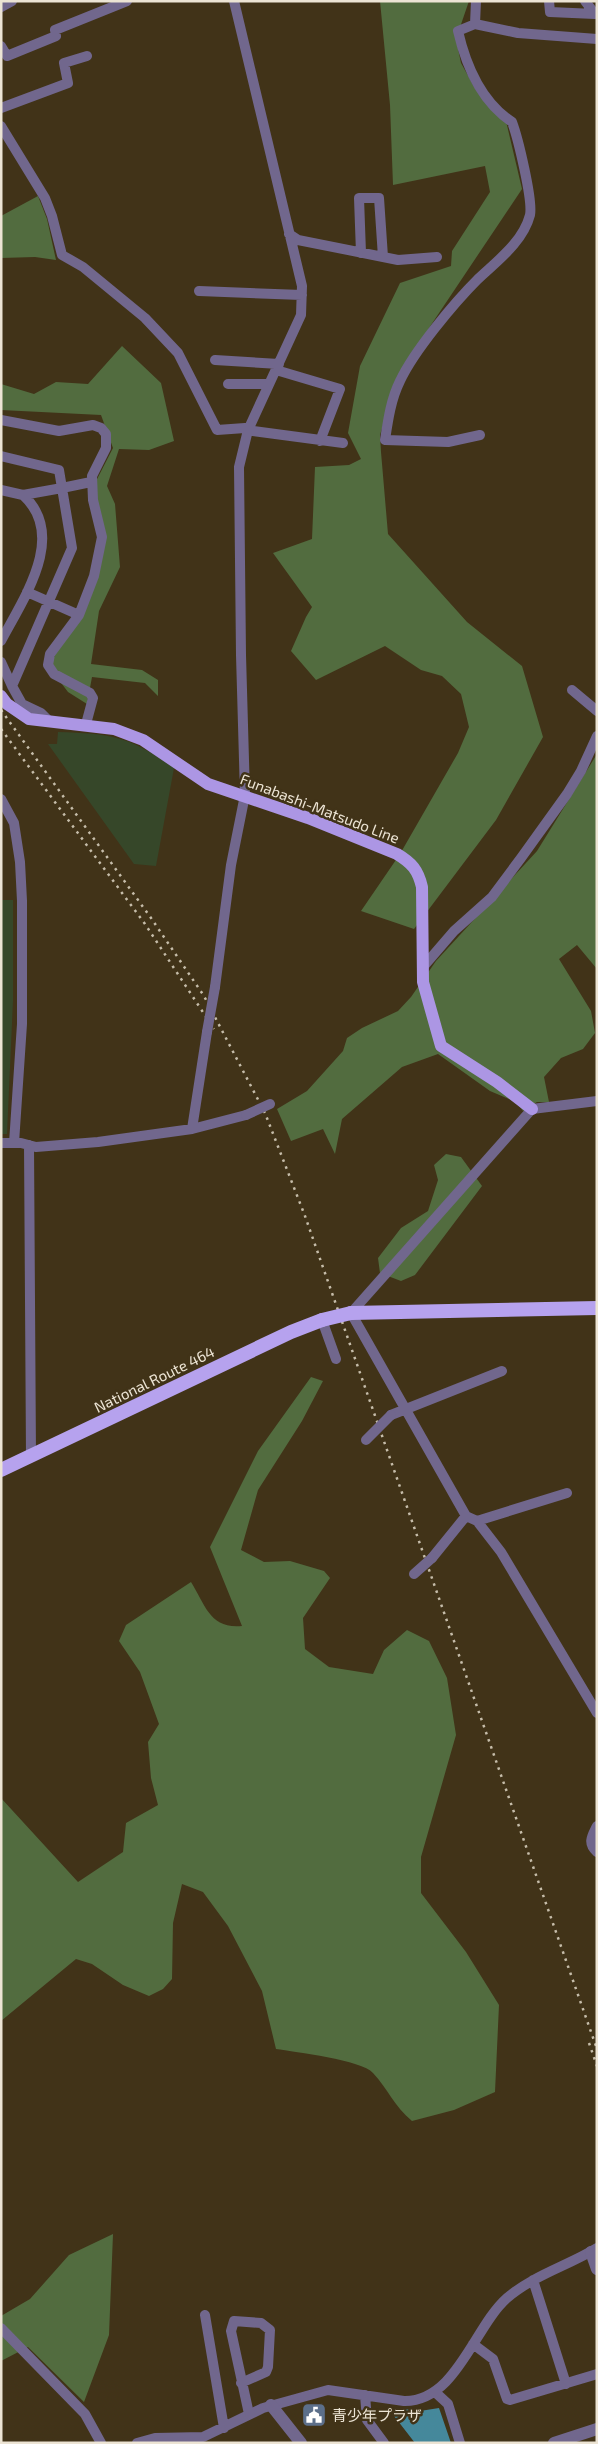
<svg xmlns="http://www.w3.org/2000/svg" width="598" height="2444" viewBox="0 0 598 2444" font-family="'Exo 2','Noto Sans JP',sans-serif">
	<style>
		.green { fill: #364729 }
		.forest { fill: #526c3f }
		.water { fill: #45889b }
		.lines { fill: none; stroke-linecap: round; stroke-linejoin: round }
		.minor { stroke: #71678d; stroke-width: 10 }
		.tertiary { stroke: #71678d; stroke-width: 12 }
		.primary { stroke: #ac96e4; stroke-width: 12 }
		.trunk { stroke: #b6a2ee; stroke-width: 14 }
		.rail { stroke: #c6bdaa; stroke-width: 2.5; stroke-dasharray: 2.5 5; stroke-linecap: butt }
		.minor-bridge { stroke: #71678d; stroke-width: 10 }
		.trunk-bridge { stroke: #b6a2ee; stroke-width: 14 }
		.labels { text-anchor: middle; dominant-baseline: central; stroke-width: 5; stroke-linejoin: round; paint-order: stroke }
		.street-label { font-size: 15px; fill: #ece4d4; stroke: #413318 }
		.poi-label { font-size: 15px; fill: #ece4d4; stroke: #413318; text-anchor: start }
	</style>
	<rect width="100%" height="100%" fill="#413318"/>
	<path class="green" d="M58 732C113 734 129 736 174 768L156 866 134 864 48 744H57Z
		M1 900H13V1001L7 1134H1Z"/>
	<path class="forest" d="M380 1H469L456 39 461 63 476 90 506 121 522 189 431 325 396 383 380 435 381 452 388 534 467 622 522 666 543 737 496 820 414 929 361 911 400 854 458 753 469 727 461 694 442 676 421 670 385 646 316 680 291 651 306 617 312 607 273 553 312 539 315 467 349 465 361 459 348 433 360 366 400 283 451 266 452 251 490 192 485 166 393 185 390 105Z
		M38 196 47 219 56 260 35 257 1 258V216Z
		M122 346 161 383 174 441 149 450 119 449 107 486 115 504 120 567 99 611 91 664 142 670 158 680V696L145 683 92 677 87 704 68 692 49 667 75 613 102 546 94 485 113 448 101 415 1 410V384L34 394 56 382 88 384Z
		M597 754V969L577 945 559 959 591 1011 595 1033 583 1049 561 1058 544 1077 549 1102H537L523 1111 516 1102 490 1091 438 1054 402 1067 342 1119 335 1154 323 1129 291 1141 277 1109 307 1091 343 1051 347 1038 362 1028 398 1011 411 997 436 961 537 851Z
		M446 1154 461 1157 482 1186 415 1275 401 1281 380 1273 378 1258 401 1228 428 1211 438 1180 434 1165Z
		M311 1377 323 1381 302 1421 258 1490 241 1550 264 1562 290 1561 324 1571 330 1578 303 1618 305 1649 329 1667 373 1674 384 1650 407 1630 429 1641 447 1678 456 1735 421 1857V1893L466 1952 499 2005 495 2092 454 2110 412 2121C394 2106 388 2089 373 2073 362 2060 295 2052 276 2049L262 1991 228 1926 203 1892 182 1884 173 1923 172 1979 163 1989 149 1996 123 1985 92 1964 76 1959 1 2021V1798L78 1882 123 1852 126 1823 158 1805 151 1778 148 1742 159 1724 140 1672 119 1641 126 1625 191 1582C206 1606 210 1629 242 1626L210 1547 258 1451Z
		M113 2234 109 2335 84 2402 28 2347 1 2361V2316L30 2299 69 2255Z"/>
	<path class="water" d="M395 2408 420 2411 439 2408 451 2443H415L391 2412Z"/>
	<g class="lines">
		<path class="minor" d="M476 1 475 24 518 33 597 39
			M549 1 550 12 595 14
			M585 1 595 14
			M1 7 12 1
			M475 24 458 31C466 66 482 102 512 122 518 138 533 200 530 215 523 242 497 261 478 279 454 303 414 351 400 381 391 399 388 420 385 440L448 442 480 435
			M1 46 7 56 56 36 55 30 127 1
			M1 108 68 83 64 63 87 56
			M1 126 45 198 52 216 62 255 83 267 145 318 178 353 217 430 245 428 253 431 343 443
			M289 234 298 240 398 260 437 257
			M361 253 359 198H379L383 257
			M199 291 302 295
			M215 360 279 364
			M276 370 340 389 320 441
			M228 384H269
			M1 420 59 431 93 425 101 428 106 434V448L92 476 93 500 102 537 94 576 79 615 50 654 48 665 54 674 90 693 93 698 86 724
			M1 456 59 470 62 488 91 482
			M1 490 23 495 62 488 72 548 12 686 22 704 41 713 49 721
			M27 592 79 615
			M1 641C23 599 68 536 23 495
			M1 662 12 686
			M572 690 597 711
			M1 799 14 823 20 862 22 901V1024L14 1143
			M423 967 454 931 492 897 521 858 567 794 581 771 597 736
			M215 987 231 865 245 795 241 655 239 467 248 430 301 315 302 286 234 1
			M192 1129 246 1115
			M1 1143H21L36 1147 98 1142 192 1129 207 1032
			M29 1145 31 1456
			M322 1320 336 1359
			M391 1415 502 1371
			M466 1516 477 1521 501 1552 597 1713
			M477 1521 567 1493
			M432 1558 466 1516 351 1313 532 1109 597 1101
			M597 1826C592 1836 587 1843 597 1852
			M533 2280 566 2384
			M205 2315 224 2428
			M1 2328 85 2414 101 2443
			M473 2344 493 2359 507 2399 510 2400 597 2374
			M241 2383 266 2372 268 2367 270 2330 261 2323 234 2321 231 2331 249 2414
			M435 2392 448 2404 460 2443
			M365 2395 367 2420 384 2443
			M137 2443 155 2438 203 2437 263 2408 328 2390 404 2401C456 2402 474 2327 507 2298 534 2275 567 2266 597 2248"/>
		<path class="tertiary" d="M591 2252 597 2269
			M271 2405 301 2443
			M554 2443 597 2429"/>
		<path class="primary" d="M1 696 7 704 29 719 114 729 143 740 208 784 308 818 397 854C412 863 418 870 422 887L423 982 441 1046 497 1082 532 1109"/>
		<path class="trunk" d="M351 1313 597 1308
			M1 1470 291 1332 322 1320"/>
		<path class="rail" d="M1 710 151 918 204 996 265 1113 305 1216 597 2049
			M1 729 145 924 214 1029
			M589 2043 597 2066"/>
		<path class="minor-bridge" d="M207 1032 215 987
			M246 1115 270 1104
			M366 1440 391 1415
			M414 1574 432 1558"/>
		<path class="trunk-bridge" d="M322 1320 351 1313"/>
	</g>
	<defs>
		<symbol id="civic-square" viewBox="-11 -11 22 22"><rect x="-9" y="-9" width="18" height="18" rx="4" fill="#5c6f8a" stroke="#413318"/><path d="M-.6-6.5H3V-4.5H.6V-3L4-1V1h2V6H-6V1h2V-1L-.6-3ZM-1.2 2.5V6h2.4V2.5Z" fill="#fff"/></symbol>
	</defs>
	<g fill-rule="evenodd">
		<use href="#civic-square" x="300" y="2401" width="28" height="28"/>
	</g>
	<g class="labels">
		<g class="street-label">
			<text transform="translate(320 808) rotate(21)">Funabashi-Matsudo Line</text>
			<text transform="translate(154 1379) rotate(-26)">National Route 464</text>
		</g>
		<g class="poi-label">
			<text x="332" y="2415">青少年プラザ</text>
		</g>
	</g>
	<rect width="598" height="2444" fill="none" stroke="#ece4d4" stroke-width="5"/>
</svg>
